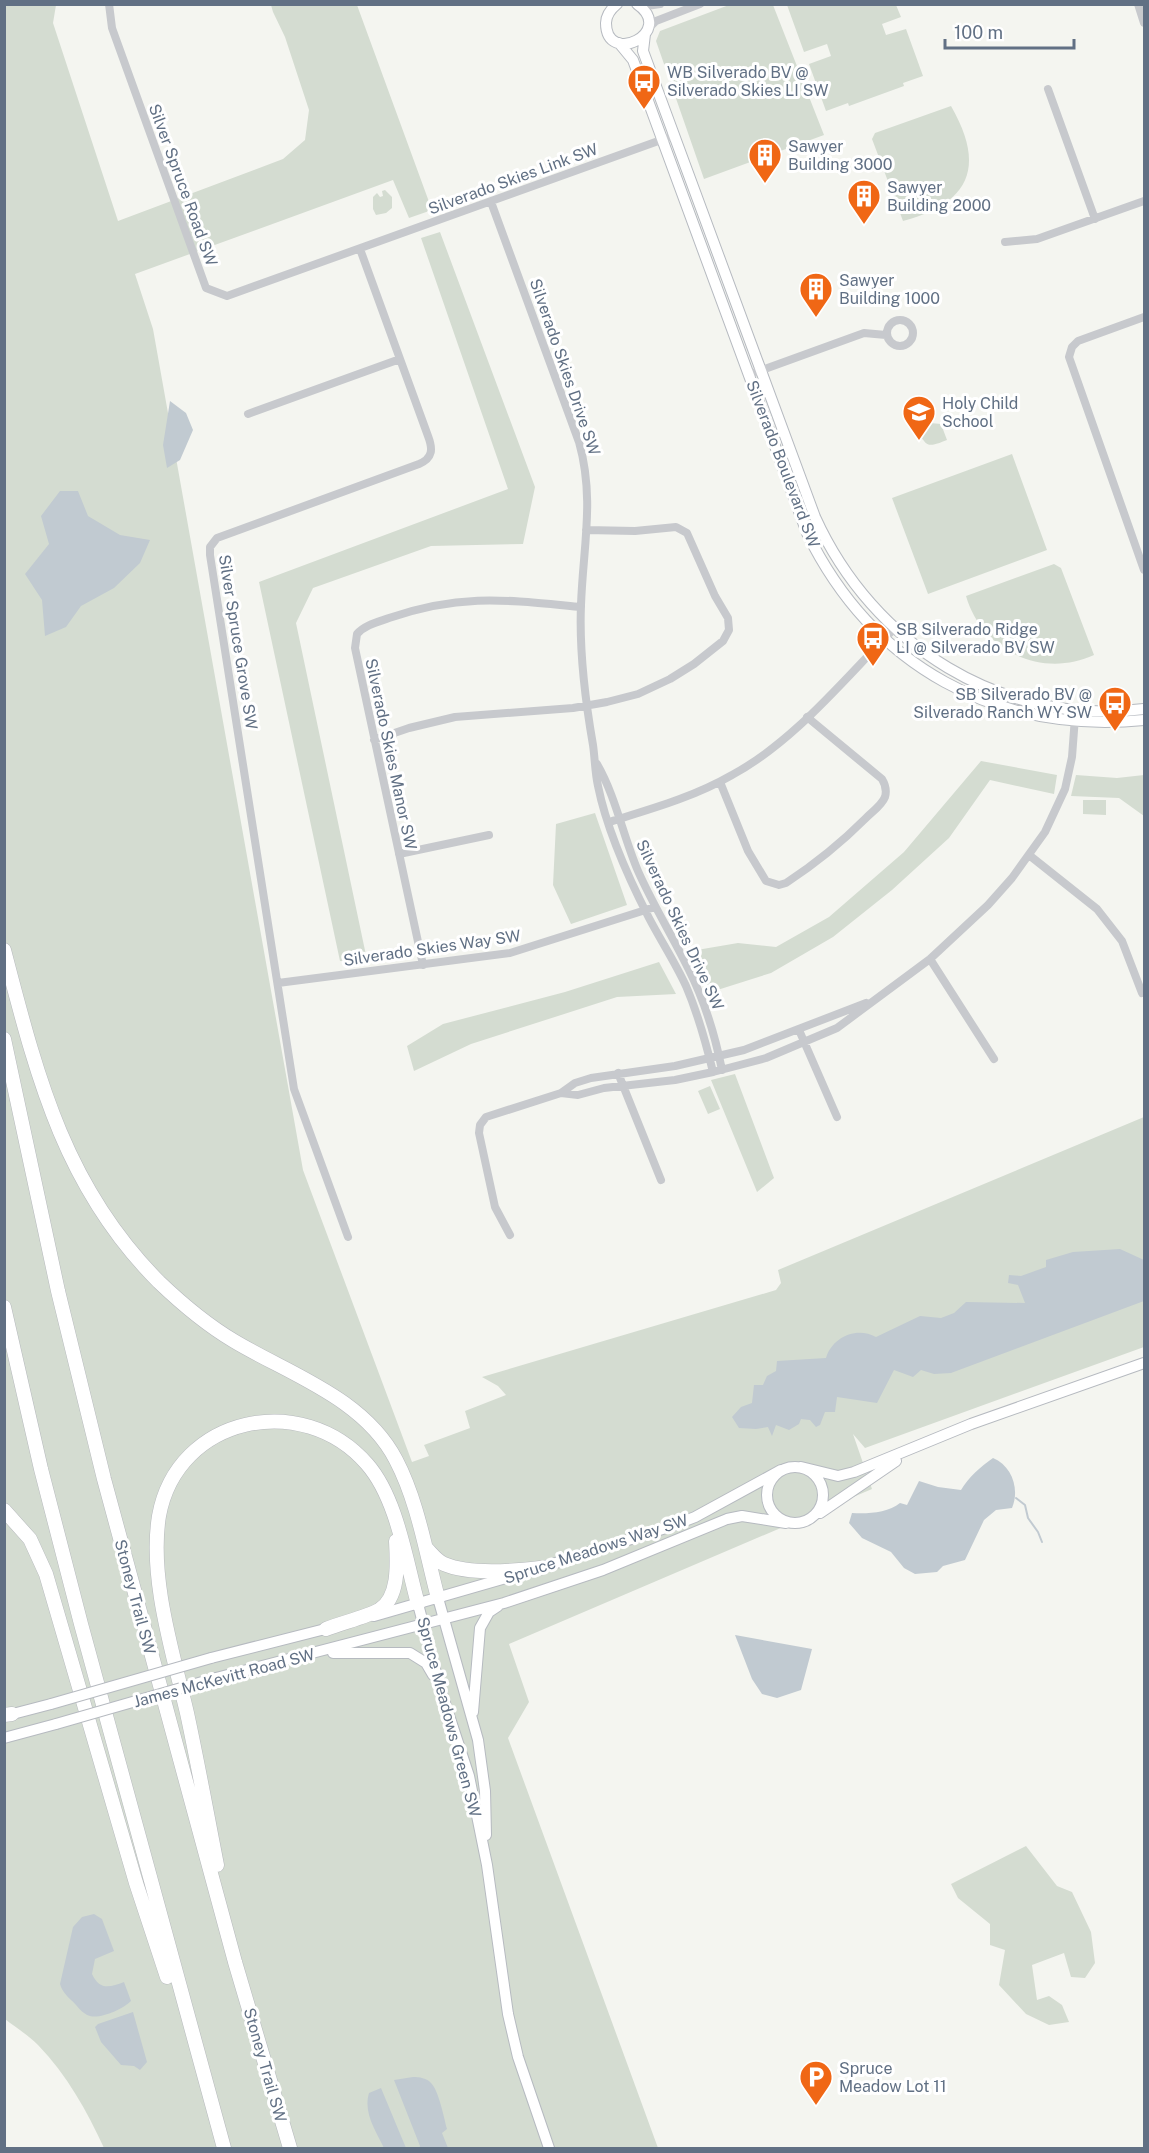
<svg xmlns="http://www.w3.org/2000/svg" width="1149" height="2153" viewBox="0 0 1149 2153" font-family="'Public Sans',sans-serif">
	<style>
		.green { fill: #d4dcd1 }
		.water { fill: #c1cad1 }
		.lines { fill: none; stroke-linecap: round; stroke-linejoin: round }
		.stream { stroke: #c1cad1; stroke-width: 2 }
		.secondary-casing { stroke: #b6bac0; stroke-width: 12 }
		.highway-casing { stroke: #b6b9bd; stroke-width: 15 }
		.street { stroke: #c7c9cd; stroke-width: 8 }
		.secondary { stroke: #fff; stroke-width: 10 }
		.highway { stroke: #fff; stroke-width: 14 }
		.secondary-bridge-casing { stroke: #b6bac0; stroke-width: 12; stroke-linecap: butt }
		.secondary-bridge { stroke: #fff; stroke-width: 10 }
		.labels { text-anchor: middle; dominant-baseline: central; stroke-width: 6; stroke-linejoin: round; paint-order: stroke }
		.poi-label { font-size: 16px; fill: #617084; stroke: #fff; text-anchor: start }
		.street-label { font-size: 16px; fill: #617084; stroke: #fff }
	</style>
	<rect width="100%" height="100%" fill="#f4f5f0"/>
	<path class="green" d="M4 5H56L53 23 118 221 283 159 305 140 309 110 285 37 273 12 271 5H357L432 210 409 218 393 180 135 274 153 329 303 1170 412 1462 429 1456 424 1445 470 1428 465 1411 506 1395 498 1386 482 1377 776 1290 781 1283 778 1270 1144 1117V1347L865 1448 853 1434 872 1489 509 1644 529 1702 508 1738 658 2148H104C87 2111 67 2075 38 2045 28 2035 15 2027 5 2019Z
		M729 5H773L824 135 704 179 656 41 660 31Z
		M787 5H896L901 17 882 24 886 35 906 29 923 76 903 83 904 86 849 106 848 103 826 111 809 64 831 56 827 44 804 52Z
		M951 106C986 167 970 203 903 221L872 139 875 133Z
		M385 190 392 197V208L386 213 376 215 373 209V197L377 193 380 197 383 196 382 191Z
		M440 232 535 487 523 544 431 546 313 588 296 623 367 960 340 961 259 582 508 489 421 238Z
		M930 423 941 424 947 440C927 448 927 447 917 430Z
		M1012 454 1047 550 928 594 892 498Z
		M1054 564 1061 568 1094 655C1042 679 982 651 966 596Z
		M981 761 1057 775 1054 794 990 780 949 838 892 890 833 937 771 973 711 992 691 951 738 943 776 947 829 917 904 852Z
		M1076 775 1117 778 1144 775V816L1119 798 1071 796Z
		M1083 800H1106V815L1083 814Z
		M595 813 627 905 571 924 553 885 556 824Z
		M659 962 676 994 617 997 471 1044 414 1071 407 1046 443 1024 565 992Z
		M735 1074 774 1178 757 1192 711 1080Z
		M710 1086 720 1109 708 1114 698 1091Z
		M1026 1846 1057 1886 1072 1892 1091 1932 1095 1963 1085 1978 1071 1977 1064 1953 1032 1965 1037 2000 1049 1996 1062 2005 1069 2022 1049 2025 1026 2014 999 1985 1005 1950 990 1945V1924L958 1898 951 1884Z"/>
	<path class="water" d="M170 401 186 413 193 430 180 460 167 468 163 445Z
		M60 491H78L88 516 120 535 150 540 140 563 114 588 81 606 66 627 45 636 42 600 25 574 49 544 41 516Z
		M1120 1249 1144 1260V1301L951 1373 934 1374 921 1370 913 1377 894 1370 877 1403 837 1397 835 1412H825L820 1425 816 1427 810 1420 801 1419 799 1424 789 1430 776 1425 772 1436 768 1427 756 1429 739 1428 732 1417 741 1407 752 1403 754 1385H763L767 1376 776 1371 777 1361 826 1358C832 1337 857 1326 876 1337L920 1316 941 1318 954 1313 966 1302 1025 1303 1018 1285 1008 1283 1009 1275 1021 1276 1046 1267V1260L1073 1252Z
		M993 1458C1012 1466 1020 1489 1012 1508L996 1510 984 1520 965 1560 943 1566 937 1572 915 1574 904 1568 891 1552 862 1538 849 1523 852 1513C867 1514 888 1513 900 1503L907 1505 919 1481 938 1487 961 1490C969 1477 980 1467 993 1458Z
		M735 1635 812 1649 801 1690 777 1698 762 1694 752 1679Z
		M94 1914 102 1919 114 1951 95 1959 92 1974C100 1991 110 1987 124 1982L131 2001C123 2009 101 2019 90 2016 82 2014 77 2005 71 2000 66 1995 62 1991 60 1984L73 1927 82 1917Z
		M133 2012 147 2062 140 2070 134 2066 121 2065 101 2042 95 2027 98 2024Z
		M413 2077C419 2077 427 2078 431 2083 439 2091 444 2118 447 2129L442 2133 448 2148H419L420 2146 394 2080Z
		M381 2088 406 2148H384C376 2131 363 2113 369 2093Z"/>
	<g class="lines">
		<path class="stream" d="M1016 1498 1025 1505 1028 1518 1038 1532 1042 1542"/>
		<defs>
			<path id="secondary" d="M617 4C611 9 606 15 606 23 606 67 677 32 637 4
				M645 34 643 51 815 517C873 645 1002 727 1144 709
				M619 43 633 60 807 533C873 667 996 734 1144 720
				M767 1495a28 28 0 1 1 56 0a28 28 0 1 1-56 0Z
				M801 1467 838 1476 854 1472 971 1424 1144 1363
				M820 1513 896 1461
				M438 1598 478 1740 485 1791 486 1835
				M418 1604 440 1688 469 1776 487 1865 508 2014 518 2057 549 2148
				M374 1616 540 1568 672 1526 695 1517 781 1470
				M333 1653H410L426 1663 433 1675
				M211 1658 333 1627
				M216 1678 504 1603 603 1570 727 1519 742 1516 786 1523
				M473 1712 480 1628 489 1612 498 1606
				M5 1716 51 1704
				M4 1738 56 1724"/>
			<path id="highway" d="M4 950C37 1076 64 1187 159 1282 182 1304 207 1325 234 1341 289 1374 364 1398 396 1460 418 1502 426 1553 438 1598
				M4 1039 58 1291 104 1479 235 1962 290 2148
				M4 1307 41 1469 81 1624 224 2148
				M4 1510 30 1539 46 1574 136 1883 167 1977
				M426 1548C432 1554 437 1561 444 1564 470 1575 513 1571 540 1568
				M326 1629C341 1623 366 1617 379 1610 400 1597 397 1562 396 1541
				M4 1715 12 1714
				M217 1865C207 1814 198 1764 187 1713 173 1653 149 1578 159 1516 177 1416 303 1390 367 1464 397 1498 406 1561 418 1604"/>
		</defs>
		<use href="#secondary" class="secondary-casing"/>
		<use href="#highway" class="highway-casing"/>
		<path class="street" d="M109 4 112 28 206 288 227 296 675 135
			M1138 4 1144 23
			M640 7 660 4
			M648 29 656 21 700 4
			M1048 89 1095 219
			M491 202 579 442C595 499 583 547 581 605 579 652 585 699 593 745 595 759 595 773 598 786 607 831 628 877 649 918 661 941 675 962 686 986 698 1014 706 1043 713 1072
			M1005 242 1037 239 1144 201
			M1144 317 1078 341 1072 347 1069 357 1144 570
			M887 333a13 13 0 1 1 26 0a13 13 0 1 1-26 0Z
			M748 375 864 333 886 335
			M248 414 400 359
			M374 740 409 728 455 717 573 708 607 702 638 694 670 679 694 664 723 641 729 630 728 618 715 596 687 533 676 527 635 531 586 530
			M597 764C616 797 623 836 638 871 653 905 673 937 689 970 705 1002 715 1035 722 1070
			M720 782 748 851 766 881 779 885 786 883C815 864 842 842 866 818 872 812 882 805 885 797 887 790 885 784 882 779L807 717
			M609 822C651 809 694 797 732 775 795 741 844 679 894 629
			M399 854 489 835
			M1029 855 1097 909 1122 941 1142 993
			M930 959 994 1059
			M423 965 355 648 357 634C365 625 378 622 389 618 461 593 507 600 581 607
			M278 983 510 953 655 907
			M799 1030 837 1117
			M618 1073 661 1180
			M561 1093 578 1095 604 1088 675 1080 713 1072 766 1058 837 1028 930 959 988 905 1012 878 1045 832 1065 789 1072 757 1075 717
			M510 1235 495 1207 479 1133 480 1125 486 1117 561 1093 575 1083 591 1078 675 1066 744 1050 866 1003
			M348 1237 294 1089 210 555V547L217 538 419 464C433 458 433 449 428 436L360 249"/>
		<use href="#secondary" class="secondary"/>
		<use href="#highway" class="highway"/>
		<defs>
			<path id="secondary-bridge" d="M51 1704 211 1658
				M56 1724 216 1678"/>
		</defs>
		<use href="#secondary-bridge" class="secondary-bridge-casing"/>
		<use href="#secondary-bridge" class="secondary-bridge"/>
	</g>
	<defs>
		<symbol id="bus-pin" viewBox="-11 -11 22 30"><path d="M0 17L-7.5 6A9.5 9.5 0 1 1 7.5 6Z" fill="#f06715" stroke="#fff"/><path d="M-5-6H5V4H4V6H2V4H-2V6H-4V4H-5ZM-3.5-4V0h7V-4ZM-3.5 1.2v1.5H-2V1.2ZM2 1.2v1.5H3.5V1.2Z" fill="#fff"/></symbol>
		<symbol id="building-pin" viewBox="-11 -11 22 30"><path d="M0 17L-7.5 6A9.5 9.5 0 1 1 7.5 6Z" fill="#f06715" stroke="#fff"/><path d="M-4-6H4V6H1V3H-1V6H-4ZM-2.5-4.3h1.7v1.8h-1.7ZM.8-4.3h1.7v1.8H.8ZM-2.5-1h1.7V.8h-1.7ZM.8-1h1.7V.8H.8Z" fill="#fff"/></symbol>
		<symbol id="school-pin" viewBox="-11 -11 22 30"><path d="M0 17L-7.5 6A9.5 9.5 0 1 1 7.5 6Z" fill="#f06715" stroke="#fff"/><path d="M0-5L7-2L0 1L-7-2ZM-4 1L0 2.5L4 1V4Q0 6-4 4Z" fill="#fff"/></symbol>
		<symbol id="parking-pin" viewBox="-11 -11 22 30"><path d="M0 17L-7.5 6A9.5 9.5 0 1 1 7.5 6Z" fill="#f06715" stroke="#fff"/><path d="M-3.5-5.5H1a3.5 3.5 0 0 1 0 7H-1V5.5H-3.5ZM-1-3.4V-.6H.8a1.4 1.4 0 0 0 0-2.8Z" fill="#fff"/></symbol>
	</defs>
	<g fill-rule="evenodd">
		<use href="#bus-pin" x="625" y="62" width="38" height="52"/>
		<use href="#building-pin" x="746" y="136" width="38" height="52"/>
		<use href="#building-pin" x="845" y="177" width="38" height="52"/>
		<use href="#building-pin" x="797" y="270" width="38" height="52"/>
		<use href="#school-pin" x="900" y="393" width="38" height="52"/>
		<use href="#bus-pin" x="854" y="619" width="38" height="52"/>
		<use href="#bus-pin" x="1096" y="684" width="38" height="52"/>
		<use href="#parking-pin" x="797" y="2058" width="38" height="52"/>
	</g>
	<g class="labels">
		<g class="poi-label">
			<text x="667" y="72">WB Silverado BV @<tspan x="667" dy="18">Silverado Skies LI SW</tspan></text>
			<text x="788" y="146">Sawyer<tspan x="788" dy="18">Building 3000</tspan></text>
			<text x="887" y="187">Sawyer<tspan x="887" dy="18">Building 2000</tspan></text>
			<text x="839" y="280">Sawyer<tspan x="839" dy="18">Building 1000</tspan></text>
			<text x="942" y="403">Holy Child<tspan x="942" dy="18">School</tspan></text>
			<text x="896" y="629">SB Silverado Ridge<tspan x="896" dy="18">LI @ Silverado BV SW</tspan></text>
			<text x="1092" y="694" text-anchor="end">SB Silverado BV @<tspan x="1092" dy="18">Silverado Ranch WY SW</tspan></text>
			<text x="839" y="2068">Spruce<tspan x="839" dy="18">Meadow Lot 11</tspan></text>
		</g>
		<g class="street-label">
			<text transform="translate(513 179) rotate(-20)">Silverado Skies Link SW</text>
			<text transform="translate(183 185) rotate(70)">Silver Spruce Road SW</text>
			<text transform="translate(565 367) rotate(71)">Silverado Skies Drive SW</text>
			<text transform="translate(783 464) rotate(69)">Silverado Boulevard SW</text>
			<text transform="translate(238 642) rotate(81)">Silver Spruce Grove SW</text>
			<text transform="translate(391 754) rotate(78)">Silverado Skies Manor SW</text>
			<text transform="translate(680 925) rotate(65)">Silverado Skies Drive SW</text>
			<text transform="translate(432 948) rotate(-8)">Silverado Skies Way SW</text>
			<text transform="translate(596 1549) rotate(-18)">Spruce Meadows Way SW</text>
			<text transform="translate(135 1597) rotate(75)">Stoney Trail SW</text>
			<text transform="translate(224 1678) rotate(-15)">James McKevitt Road SW</text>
			<text transform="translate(449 1717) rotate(75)">Spruce Meadows Green SW</text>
			<text transform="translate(265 2065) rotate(74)">Stoney Trail SW</text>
		</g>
	</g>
	<rect width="1149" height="2153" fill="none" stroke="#617084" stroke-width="12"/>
	<path d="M945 39v9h129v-9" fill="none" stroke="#617084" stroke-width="3"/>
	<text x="954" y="39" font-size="18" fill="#617084" stroke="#ffffff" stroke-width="4.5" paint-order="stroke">100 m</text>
</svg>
